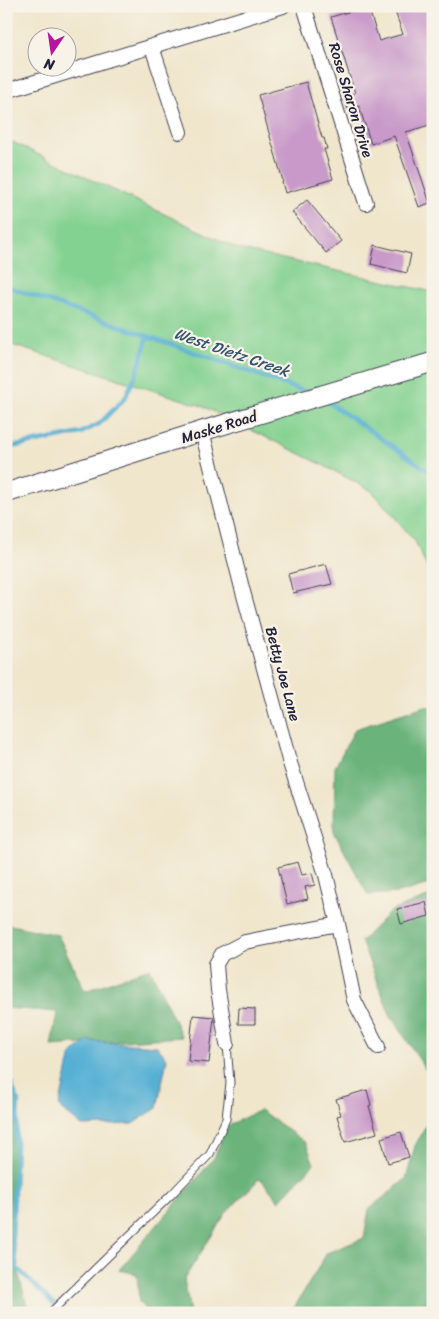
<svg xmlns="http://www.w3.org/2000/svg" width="439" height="1319" viewBox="0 0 439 1319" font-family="Sriracha,sans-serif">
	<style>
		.green { fill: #84d291; stroke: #537a66 }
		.forest { fill: #6bb47b; stroke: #466b5b }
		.water { fill: #57b0d4; stroke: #3c6988 }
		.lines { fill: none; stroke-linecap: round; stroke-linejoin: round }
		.stream { stroke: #57b0d4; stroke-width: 4.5 }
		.building { fill: #c899c9 }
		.lane-casing { stroke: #413f51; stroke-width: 9 }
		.street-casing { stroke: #413f51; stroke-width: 16 }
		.secondary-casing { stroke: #413f51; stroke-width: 21 }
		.lane { stroke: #fff; stroke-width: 7 }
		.street { stroke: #fff; stroke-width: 14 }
		.secondary { stroke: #fff; stroke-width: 19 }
		.labels { text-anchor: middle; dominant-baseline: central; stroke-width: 4.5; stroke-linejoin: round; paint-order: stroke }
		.street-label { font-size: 15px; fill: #22223b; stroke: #f7f3e8 }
		.water-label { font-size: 16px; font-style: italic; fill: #355471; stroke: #f7f3e8 }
	</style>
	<rect width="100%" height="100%" fill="#f7f3e8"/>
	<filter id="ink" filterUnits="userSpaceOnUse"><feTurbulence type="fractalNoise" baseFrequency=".02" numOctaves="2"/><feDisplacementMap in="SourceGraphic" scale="10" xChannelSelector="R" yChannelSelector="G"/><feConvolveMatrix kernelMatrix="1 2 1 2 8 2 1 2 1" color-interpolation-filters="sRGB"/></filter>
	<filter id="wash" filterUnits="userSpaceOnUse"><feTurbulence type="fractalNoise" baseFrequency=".0096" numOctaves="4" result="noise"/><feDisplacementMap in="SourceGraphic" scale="20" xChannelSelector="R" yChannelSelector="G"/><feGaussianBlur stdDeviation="1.12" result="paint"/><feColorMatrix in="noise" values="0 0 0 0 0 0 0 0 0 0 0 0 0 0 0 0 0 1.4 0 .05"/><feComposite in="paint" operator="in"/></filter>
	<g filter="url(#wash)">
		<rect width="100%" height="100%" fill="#f0e6cc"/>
		<path class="green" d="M6 139 238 249 433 292V580L415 541 372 491 319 463 202 406 6 343Z"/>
		<path class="forest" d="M425 706 433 708V883L398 893 368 895 334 832 335 767 355 729Z
			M433 895V1081L390 1014 361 941 391 911Z
			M6 924 58 935 85 991 150 968 182 1037 51 1046 57 1012 6 1008Z
			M6 1071 18 1101 12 1238 17 1268 29 1313H6Z
			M433 1109V1313H291L327 1253 364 1238 369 1209 406 1179 415 1146 433 1112Z
			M260 1110 306 1143 314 1164 279 1201 260 1178 226 1213 184 1279 190 1313H148L139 1302 137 1274 119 1270 214 1158 227 1126Z"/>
		<path class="water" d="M88 1041 157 1046 167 1059 157 1108 132 1124 82 1126 59 1107 71 1054Z"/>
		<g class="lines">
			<path class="stream" d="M6 286 309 393
				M325 400 433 474
				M6 448 81 433 99 424 125 398 137 372 148 336
				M6 1071 18 1101 12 1238 17 1268 63 1313"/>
		</g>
		<g id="blocks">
			<path class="building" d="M368 6 379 41 403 34 393 6H433V124L406 132 430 203 419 207 394 136 371 144 359 106 348 109 344 96 355 93 331 17Z
				M306 82 322 138H324L327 149H324L333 179 285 193 282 182 283 181 258 95Z
				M307 200 341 241 326 253 292 212Z
				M375 245 411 254 407 273 371 264Z
				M326 564 332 584 293 593 288 574Z
				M298 862 302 875 312 873 315 885 305 887 308 899 287 904 278 867Z
				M426 902 429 916 401 924 397 909Z
				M239 1008 255 1009V1024H238Z
				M193 1015 214 1017 209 1063 188 1061Z
				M367 1090 371 1105 369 1106 377 1133 345 1142 337 1116 341 1115 336 1099Z
				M401 1132 409 1157 388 1163 381 1138Z"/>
		</g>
	</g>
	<g filter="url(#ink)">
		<use href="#blocks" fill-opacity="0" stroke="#413f51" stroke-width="1"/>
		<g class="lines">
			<defs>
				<path id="lane" d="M50 1313 171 1195 210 1154 226 1119 230 1083 227 1044"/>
				<path id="street" d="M304 6 366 203
					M152 47 180 132
					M6 91 283 6
					M202 431 242 588 289 760 326 875 338 924 354 1000 378 1047
					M227 1044 218 990 216 964 222 954 245 942 338 924"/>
				<path id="secondary" d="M6 493 202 431 433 362"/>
			</defs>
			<use href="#lane" class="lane-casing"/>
			<use href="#street" class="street-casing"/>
			<use href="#secondary" class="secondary-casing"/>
			<use href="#lane" class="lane"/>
			<use href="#street" class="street"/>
			<use href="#secondary" class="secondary"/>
		</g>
	</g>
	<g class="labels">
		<g class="street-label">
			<text transform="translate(351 100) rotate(73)">Rose Sharon Drive</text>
			<text transform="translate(219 427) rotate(-17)">Maske Road</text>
			<text transform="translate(283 674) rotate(75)">Betty Joe Lane</text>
		</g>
		<g class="water-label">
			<text transform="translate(232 352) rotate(19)">West Dietz Creek</text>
		</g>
	</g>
	<rect width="439" height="1319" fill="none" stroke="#f7f3e8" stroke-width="25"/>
	<g transform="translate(52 52) rotate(193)"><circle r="24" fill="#f7f3e8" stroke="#a29fa3"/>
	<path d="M0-4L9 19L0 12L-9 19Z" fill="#b5179e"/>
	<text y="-8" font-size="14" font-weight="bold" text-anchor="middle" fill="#22223b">N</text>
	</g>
</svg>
